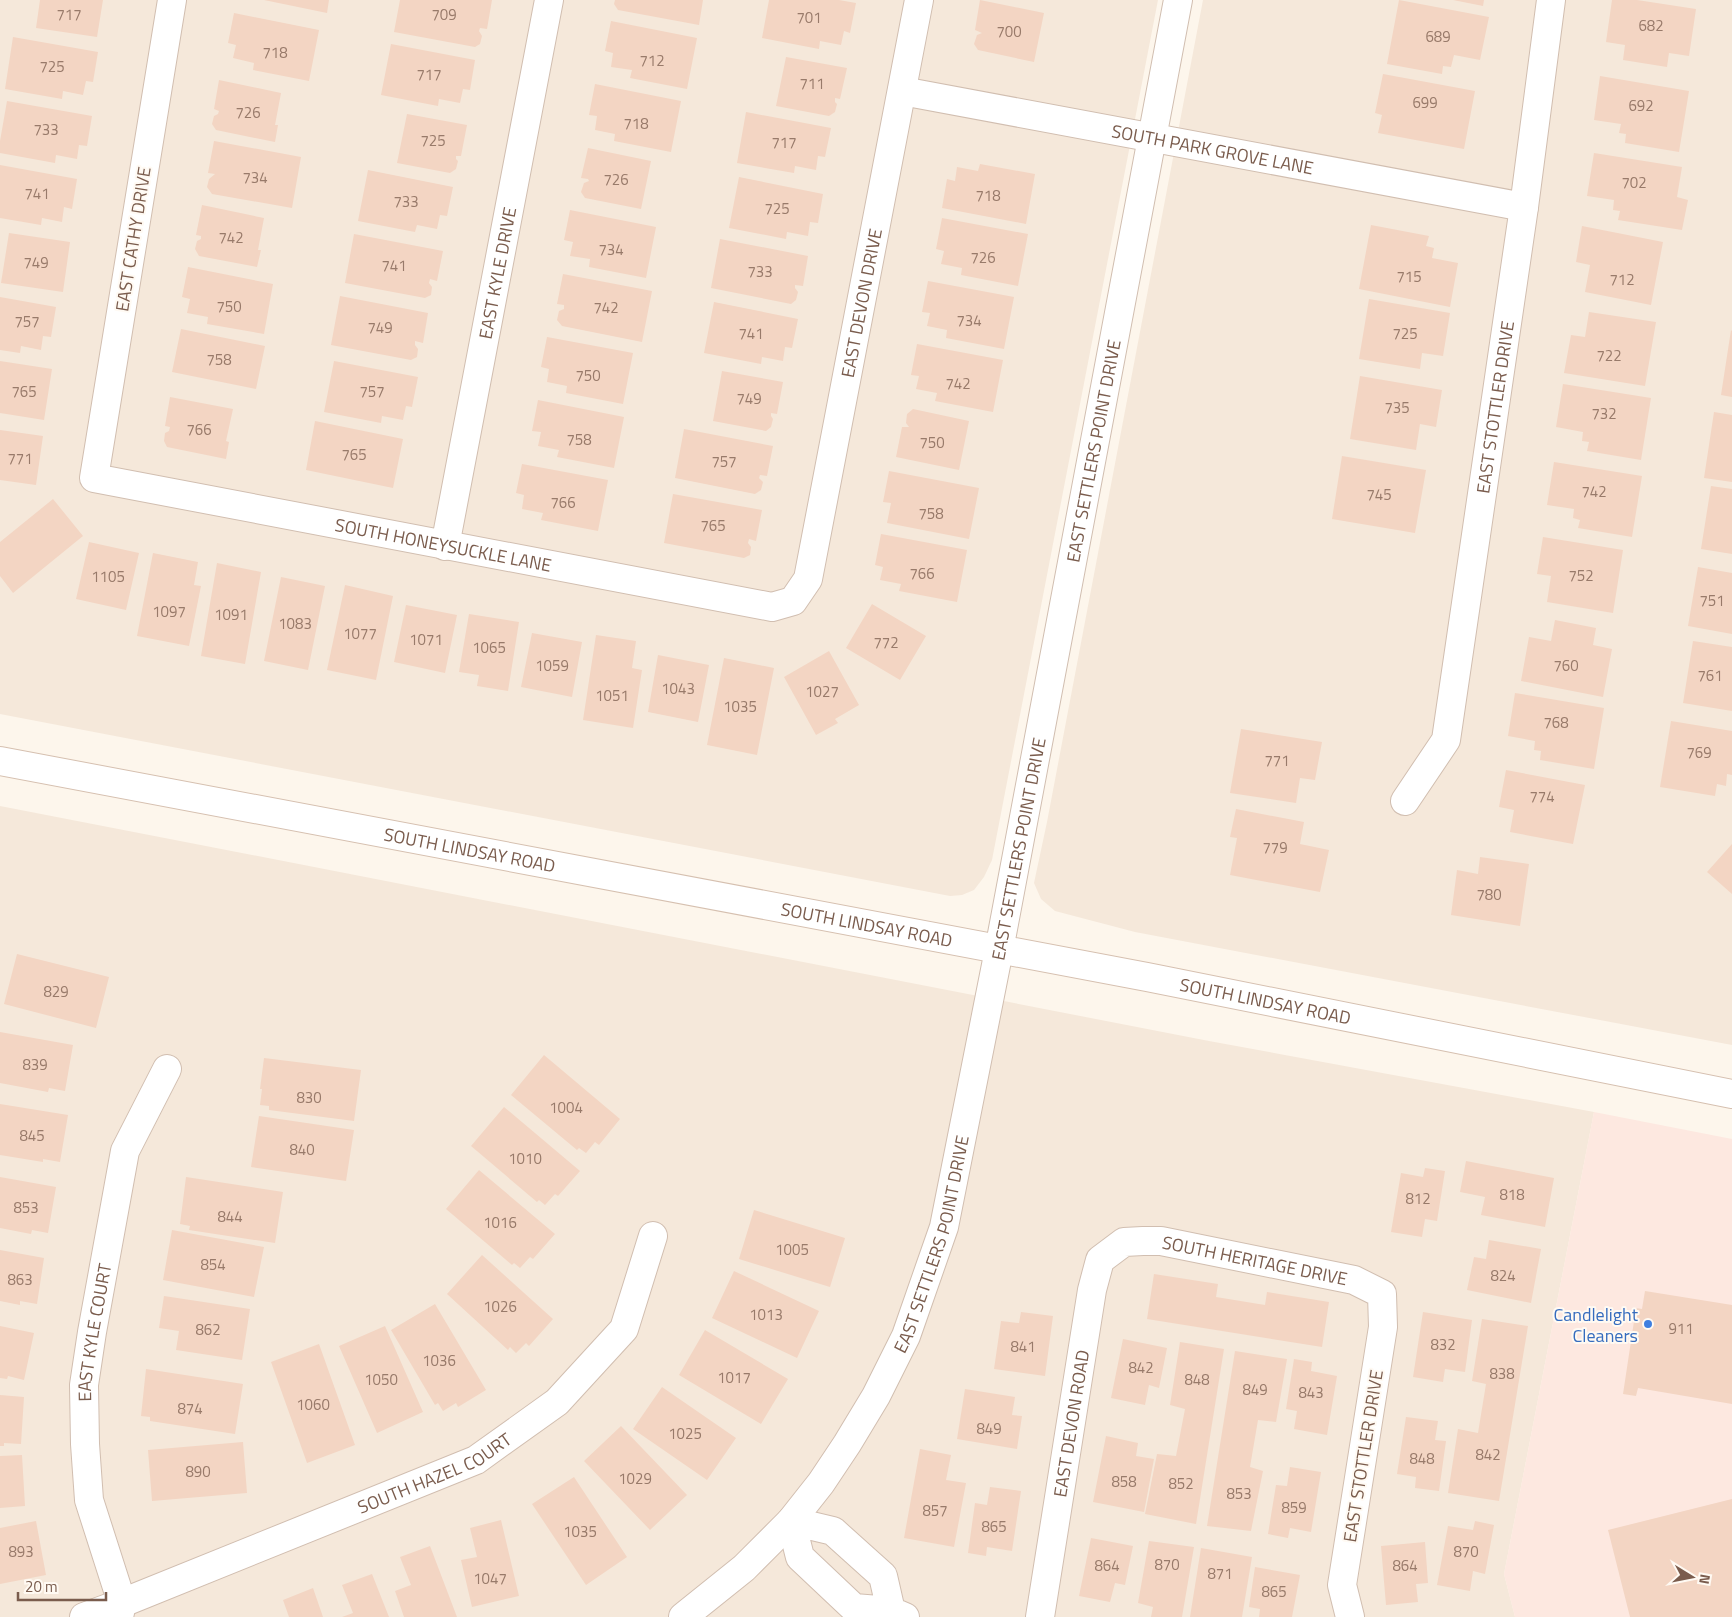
<svg xmlns="http://www.w3.org/2000/svg" width="1732" height="1617" viewBox="0 0 1732 1617" font-family="'Titillium Web',sans-serif">
	<style>
		.residential { fill: #f5e8da }
		.commercial { fill: #fde8e0 }
		.building { fill: #f3d5c3 }
		.lines { fill: none; stroke-linecap: round; stroke-linejoin: round }
		.minor-casing { stroke: #d1beb0; stroke-width: 30 }
		.tertiary-casing { stroke: #d1beb0; stroke-width: 30 }
		.secondary-casing { stroke: #d6c0b0; stroke-width: 30 }
		.minor { stroke: #fff; stroke-width: 28 }
		.tertiary { stroke: #fff; stroke-width: 28 }
		.secondary { stroke: #fff; stroke-width: 28 }
		.shop-dot { fill: #3f7fe0; stroke: #fffaf3; stroke-width: 2 }
		.labels { text-anchor: middle; dominant-baseline: central; stroke-width: 4; stroke-linejoin: round; paint-order: stroke }
		.number-label { font-size: 15px; fill: #987a6a }
		.street-label { font-size: 18px; fill: #7a5c4d; stroke: #fffaf3 }
		.shop-label { font-size: 18px; fill: #366cbe; stroke: #fffaf3; text-anchor: end }
	</style>
	<rect width="100%" height="100%" fill="#fdf6ec"/>
	<path class="residential" d="M0 0H1158L992 860 984 877 974 890 962 895 950 896 0 714Z
		M1203 0H1732V1045L1135 932 1055 911 1041 899 1034 883 1047 822Z
		M0 806 1209 1041 1594 1112 1504 1574 1515 1617H0Z"/>
	<path class="commercial" d="M1594 1112 1732 1139V1617H1515L1504 1574Z"/>
	<path class="building" d="M40 0H103L97 37 36 28Z
		M264 0H329L327 13Z
		M400 0H492L487 29 480 28 479 31 482 36 480 44 475 47 394 32Z
		M615 0H703L699 25 618 10 614 4Z
		M769 0H839L856 3 850 33 844 31 841 45 820 41 819 49 762 38Z
		M980 0 1044 13 1034 62 978 50 974 44 977 35 982 33 975 30Z
		M1399 0 1489 17 1480 60 1454 55 1451 67 1443 66 1442 74 1387 64Z
		M1453 0H1484L1483 6Z
		M1612 0H1637L1696 9 1689 56 1669 53 1667 67 1623 60 1625 45 1606 42Z
		M234 13 319 30 309 81 253 70 254 63 233 58 236 45 228 43Z
		M611 21 697 38 687 89 630 78 632 70 611 67 613 53 605 51Z
		M13 37 98 52 93 82 86 81 83 95 63 91 62 99 5 89Z
		M391 44 475 60 470 90 463 89 460 103 439 99 438 106 381 95Z
		M786 57 847 68 840 99 835 98V102L837 104 835 112 829 116 776 106Z
		M1383 74 1475 91 1464 149 1378 133 1382 115 1375 113Z
		M1600 76 1689 91 1679 152 1625 143 1626 134 1619 133 1621 124 1594 120Z
		M219 80 281 93 275 125H278L275 142 216 130 212 124 214 116 218 114 219 111 214 109Z
		M595 84 681 101 671 152 614 141 615 134 595 130 597 116 589 115Z
		M7 101 92 116 87 146 79 145 77 159 56 155 55 163 0 153V141Z
		M746 112 831 128 825 157 818 156 816 170 795 166 794 173 737 163Z
		M407 114 467 125 461 156H456V159L458 161 456 169 450 173 397 163Z
		M214 141 301 157 292 208 212 194 207 187 209 179 215 174 208 173Z
		M588 148 651 161 641 209 585 198 581 192 584 183 589 181 588 179 581 178Z
		M1594 153 1682 167 1677 197 1688 200 1682 230 1618 220 1620 211 1613 210 1614 200 1587 196Z
		M980 164 1035 174 1026 224 942 208 947 179 955 181 957 167 978 171Z
		M0 165 77 179 72 209 64 207 62 222 42 218 41 225 0 218Z
		M368 170 453 187 447 216 440 215 437 229 417 225 415 232 358 221Z
		M739 177 823 194 818 223 810 222 808 236 787 232 786 239 729 228Z
		M202 205 264 218 258 250H261L257 267 199 256 195 249 197 241 201 239V236L196 235Z
		M570 210 656 227 646 278 589 267 590 259 570 256 573 242 564 240Z
		M942 218 1028 234 1018 286 961 275 962 268 941 264 944 251 936 249Z
		M1371 225 1429 236 1426 246 1434 248 1432 258 1458 263 1450 307 1359 289Z
		M1582 226 1663 242 1651 305 1585 292 1590 265 1576 262Z
		M9 233 70 242 63 292 1 283Z
		M354 234 443 251 437 281 430 279 429 283 432 287 431 295 425 298 345 283Z
		M720 239 808 256 803 286 795 285V288L798 292 796 300 791 304 711 288Z
		M188 267 273 284 264 334 207 324 208 317 187 313 190 299 182 297Z
		M563 274 652 291 642 342 562 326 557 320 559 311 564 309V305L557 304Z
		M928 281 1014 297 1004 349 946 338 947 330 927 326 930 313 922 312Z
		M340 296 428 313 423 343 415 341V345L418 349 417 357 411 360 331 345Z
		M0 297 56 307 51 337 43 336 41 350 21 346 20 353 0 350Z
		M1369 299 1450 313 1443 356 1422 353 1420 369 1359 359Z
		M714 302 798 319 792 348 785 347 783 361 762 357 761 364 704 353Z
		M1589 312 1656 322 1645 386 1564 373 1571 335 1585 337Z
		M181 329 265 346 256 389 172 372Z
		M1731 330 1732 331V397L1721 395Z
		M547 337 633 353 623 404 566 393 567 386 547 382 549 369 541 367Z
		M917 344 1003 360 993 412 935 401 937 393 916 389 919 376 911 375Z
		M0 361 52 369 44 420 0 413Z
		M334 361 418 377 412 407 406 406 403 420 382 416 381 423 324 412Z
		M722 371 783 382 777 414 771 413V416L773 419 771 427 766 431 713 421Z
		M1360 376 1442 390 1436 427 1420 424 1416 450 1350 439Z
		M1563 384 1651 398 1641 460 1587 451 1589 442 1582 441 1583 432 1556 427Z
		M170 397 233 409 226 441 229 442 226 459 167 447 164 441 165 433 169 431 170 427 165 426Z
		M538 400 624 417 614 468 557 457 559 450 538 446 541 432 532 431Z
		M913 409 969 421 959 470 896 457 902 427H909L906 423 907 414Z
		M1714 412 1732 415V482L1704 478Z
		M315 421 403 439 393 488 306 470Z
		M684 429 773 446 767 476 760 475 759 478 763 482 761 490 755 494 675 478Z
		M0 430 43 436 36 485 0 480Z
		M1342 456 1426 470 1415 533 1332 519Z
		M1554 462 1642 476 1632 537 1578 528 1580 520 1573 518 1574 509 1547 505Z
		M522 464 608 480 598 531 541 520 543 513 522 509 524 495 516 493Z
		M889 471 979 488 969 539 887 523 891 503 883 502Z
		M1711 486 1732 489V554L1701 549Z
		M673 494 762 510 756 541 749 539 748 543 751 547 750 555 744 558 664 543Z
		M53 499 83 536 13 593 0 576V542Z
		M881 534 967 550 957 602 899 591 901 584 880 580 883 567 875 565Z
		M1543 537 1623 550 1613 613 1547 602 1551 576 1537 574Z
		M89 542 139 553 126 610 76 599Z
		M153 553 198 562 194 585 201 586 189 646 137 636Z
		M217 563 261 572 245 664 201 656Z
		M1698 567 1732 573V634L1688 626Z
		M281 577 325 586 308 670 264 661Z
		M345 585 393 596 376 680 327 670Z
		M872 604 926 636 900 680 846 648Z
		M406 605 457 615 445 673 394 662Z
		M469 614 519 622 508 691 477 686 479 675 459 672Z
		M1555 620 1596 628 1593 645 1612 649 1603 697 1521 681 1529 637 1551 641Z
		M532 633 582 642 572 697 521 687Z
		M596 635 636 641 632 668 642 670 633 728 583 720Z
		M1693 641 1732 647V711L1683 703Z
		M829 651 859 705 835 719 838 723 816 735 784 677Z
		M658 655 709 665 698 722 648 712Z
		M724 658 774 668 757 755 707 745Z
		M1515 693 1604 708 1594 769 1540 760 1541 751 1534 750 1535 741 1508 736Z
		M1671 721 1732 731V775L1727 774 1726 786 1717 784 1715 796 1660 787Z
		M1241 729 1322 742 1315 780 1300 778 1296 803 1230 793Z
		M1506 770 1585 785 1573 844 1510 832 1514 810 1499 807Z
		M1236 809 1304 822 1300 844 1329 850 1320 892 1230 875 1237 838 1230 837Z
		M1732 844V894L1707 872Z
		M1480 857 1529 864 1520 926 1451 915 1457 870 1478 874Z
		M17 954 109 977 96 1028 4 1004Z
		M0 1032 73 1045 65 1091 49 1088 48 1092 0 1083Z
		M544 1055 620 1119 599 1145 595 1142 586 1153 579 1148 577 1150 511 1095Z
		M264 1058 361 1070 354 1121 269 1110V1106L260 1105 262 1089H260Z
		M0 1104 68 1115 60 1162 43 1159V1162L0 1155Z
		M504 1107 580 1171 558 1196 555 1194 545 1205 539 1200 537 1202 471 1146Z
		M259 1116 354 1130 346 1181 251 1167Z
		M1466 1161 1554 1178 1545 1227 1481 1215 1485 1197 1460 1192Z
		M1425 1168 1445 1171 1437 1221 1425 1219 1422 1237 1391 1232 1401 1173 1423 1177Z
		M479 1170 555 1234 533 1259 530 1257 520 1268 514 1263 512 1265 446 1209Z
		M0 1177 56 1187 48 1233 32 1230 31 1234 0 1228Z
		M186 1177 283 1192 275 1243 189 1230 190 1226 180 1224Z
		M754 1210 845 1238 830 1287 739 1259Z
		M172 1230 264 1247 254 1297 163 1280Z
		M1489 1240 1541 1249 1531 1303 1467 1290 1474 1257 1486 1259Z
		M0 1250 44 1258 37 1304 20 1301V1305L0 1301Z
		M482 1255 553 1319 529 1346 526 1343 516 1353 510 1347 508 1350 447 1294Z
		M734 1271 819 1311 797 1358 712 1318Z
		M1154 1274 1218 1284 1216 1297 1265 1305 1267 1292 1329 1302 1322 1347 1147 1319Z
		M1645 1291 1732 1305V1404L1638 1388 1636 1396 1623 1394 1636 1308 1642 1309Z
		M164 1296 250 1309 242 1360 176 1350 179 1331 159 1328Z
		M435 1304 486 1390 458 1407 456 1403 443 1411 438 1403 435 1405 391 1330Z
		M1021 1312 1053 1316 1045 1376 994 1369 1001 1321 1019 1323Z
		M1423 1312 1472 1320 1465 1372 1445 1369 1443 1382 1413 1377Z
		M1482 1319 1528 1326 1499 1501 1448 1493 1458 1429 1478 1433 1486 1384 1472 1381Z
		M0 1326 34 1333 24 1380 8 1376 7 1379 0 1378Z
		M385 1326 423 1412 377 1433 339 1346Z
		M705 1330 788 1379 761 1424 679 1375Z
		M1123 1339 1167 1348 1159 1388 1149 1385 1145 1405 1111 1398Z
		M1180 1342 1224 1349 1196 1524 1145 1514 1157 1454 1176 1456 1185 1409 1170 1405Z
		M319 1344 355 1445 307 1463 271 1362Z
		M1235 1351 1287 1359 1276 1422 1258 1420 1250 1467 1263 1471 1251 1531 1207 1526Z
		M1294 1359 1312 1362 1311 1371 1337 1376 1327 1435 1294 1429 1297 1411 1286 1409Z
		M146 1369 243 1384 235 1434 150 1421V1417L141 1416Z
		M662 1387 736 1438 707 1480 633 1429Z
		M965 1389 1015 1397 1012 1415 1022 1416 1017 1449 957 1439Z
		M0 1395 24 1397 21 1444 4 1443V1446H0Z
		M1406 1417 1438 1421 1435 1440 1446 1441 1439 1491 1415 1488 1416 1477 1397 1474Z
		M621 1426 687 1495 650 1530 584 1461Z
		M1106 1436 1138 1443 1136 1456 1154 1459 1144 1512 1093 1502Z
		M243 1442 247 1493 152 1501 148 1450Z
		M920 1449 951 1455 946 1480 966 1483 954 1547 904 1538Z
		M22 1455 25 1506 0 1508V1456Z
		M1290 1467 1321 1472 1311 1532 1290 1528 1288 1538 1268 1534 1276 1485 1287 1486Z
		M574 1477 627 1557 586 1585 532 1504Z
		M990 1487 1021 1491 1012 1551 987 1547 986 1556 968 1553 975 1503 987 1505Z
		M1732 1499V1617H1630L1608 1530Z
		M501 1520 519 1596 472 1607 461 1560 477 1557 470 1528Z
		M36 1521 46 1575 0 1584V1528Z
		M1475 1521 1494 1525 1485 1574 1473 1571 1470 1591 1437 1585 1448 1526 1473 1530Z
		M1091 1538 1133 1546 1125 1585 1115 1583 1110 1602 1079 1596Z
		M1149 1541 1194 1547 1182 1617H1151L1153 1607 1138 1603Z
		M1425 1542 1428 1583 1416 1584 1418 1602 1386 1605 1381 1546Z
		M430 1546 457 1617H404L395 1591 411 1585 400 1557Z
		M1201 1548 1252 1557 1242 1617H1190Z
		M1255 1567 1300 1575 1292 1617H1259L1260 1609 1249 1607Z
		M372 1574 389 1617H342L353 1613 342 1585Z
		M313 1588 323 1617H289L283 1600Z"/>
	<g class="lines">
		<defs>
			<g id="minor">
				<path id="s1" d="M172 0 94 478 772 607 793 601 808 579 919 0"/>
				<path id="s2" d="M902 91 1524 207"/>
				<path id="s3" d="M445 546 549 0"/>
				<path id="s4" d="M1405 801 1446 740 1524 207 1551 0"/>
				<path d="M891 1611 883 1576 833 1531 791 1521 800 1557 854 1608 891 1611 905 1617"/>
				<path id="s5" d="M84 1617 122 1603 476 1460 557 1402 624 1329 653 1236"/>
				<path id="s6" d="M119 1617 122 1603 89 1500 85 1444 84 1385 92 1332 125 1151 167 1069"/>
				<path id="s7" d="M1040 1617 1092 1290 1100 1260 1124 1242 1143 1241H1161L1354 1280 1382 1294 1383 1327 1342 1585 1350 1617"/>
			</g>
			<g id="tertiary">
				<path id="s8" d="M683 1617 744 1568 791 1521 821 1483 847 1444 876 1396 906 1336 944 1227 999 950 1178 0"/>
			</g>
			<g id="secondary">
				<path id="s9" d="M0 761 1147 977 1732 1094"/>
			</g>
		</defs>
		<use href="#minor" class="minor-casing"/>
		<use href="#tertiary" class="tertiary-casing"/>
		<use href="#secondary" class="secondary-casing"/>
		<use href="#minor" class="minor"/>
		<use href="#tertiary" class="tertiary"/>
		<use href="#secondary" class="secondary"/>
	</g>
	<circle class="shop-dot" cx="1648" cy="1324" r="5"/>
	<g class="labels">
		<g class="number-label">
			<text x="69" y="14">717</text>
			<text x="444" y="14">709</text>
			<text x="809" y="17">701</text>
			<text x="1651" y="25">682</text>
			<text x="1009" y="31">700</text>
			<text x="1438" y="36">689</text>
			<text x="275" y="52">718</text>
			<text x="652" y="60">712</text>
			<text x="52" y="66">725</text>
			<text x="429" y="74">717</text>
			<text x="812" y="83">711</text>
			<text x="1425" y="102">699</text>
			<text x="1641" y="105">692</text>
			<text x="248" y="112">726</text>
			<text x="636" y="123">718</text>
			<text x="46" y="129">733</text>
			<text x="433" y="140">725</text>
			<text x="784" y="142">717</text>
			<text x="255" y="177">734</text>
			<text x="616" y="179">726</text>
			<text x="1634" y="182">702</text>
			<text x="37" y="193">741</text>
			<text x="988" y="195">718</text>
			<text x="406" y="201">733</text>
			<text x="777" y="208">725</text>
			<text x="231" y="237">742</text>
			<text x="611" y="249">734</text>
			<text x="983" y="257">726</text>
			<text x="36" y="262">749</text>
			<text x="394" y="265">741</text>
			<text x="760" y="271">733</text>
			<text x="1409" y="276">715</text>
			<text x="1622" y="279">712</text>
			<text x="229" y="306">750</text>
			<text x="606" y="307">742</text>
			<text x="969" y="320">734</text>
			<text x="27" y="321">757</text>
			<text x="380" y="327">749</text>
			<text x="751" y="333">741</text>
			<text x="1405" y="333">725</text>
			<text x="1609" y="355">722</text>
			<text x="219" y="359">758</text>
			<text x="588" y="375">750</text>
			<text x="958" y="383">742</text>
			<text x="24" y="391">765</text>
			<text x="372" y="391">757</text>
			<text x="749" y="398">749</text>
			<text x="1397" y="407">735</text>
			<text x="1604" y="413">732</text>
			<text x="199" y="429">766</text>
			<text x="579" y="439">758</text>
			<text x="932" y="442">750</text>
			<text x="354" y="454">765</text>
			<text x="20" y="458">771</text>
			<text x="724" y="461">757</text>
			<text x="1594" y="491">742</text>
			<text x="1379" y="494">745</text>
			<text x="563" y="502">766</text>
			<text x="931" y="513">758</text>
			<text x="713" y="525">765</text>
			<text x="922" y="573">766</text>
			<text x="1581" y="575">752</text>
			<text x="108" y="576">1105</text>
			<text x="1712" y="600">751</text>
			<text x="169" y="611">1097</text>
			<text x="231" y="614">1091</text>
			<text x="295" y="623">1083</text>
			<text x="360" y="633">1077</text>
			<text x="426" y="639">1071</text>
			<text x="886" y="642">772</text>
			<text x="489" y="647">1065</text>
			<text x="552" y="665">1059</text>
			<text x="1566" y="665">760</text>
			<text x="1710" y="675">761</text>
			<text x="678" y="688">1043</text>
			<text x="822" y="691">1027</text>
			<text x="612" y="695">1051</text>
			<text x="740" y="706">1035</text>
			<text x="1556" y="722">768</text>
			<text x="1699" y="752">769</text>
			<text x="1277" y="760">771</text>
			<text x="1542" y="796">774</text>
			<text x="1275" y="847">779</text>
			<text x="1489" y="894">780</text>
			<text x="56" y="991">829</text>
			<text x="35" y="1064">839</text>
			<text x="309" y="1097">830</text>
			<text x="566" y="1107">1004</text>
			<text x="32" y="1135">845</text>
			<text x="302" y="1149">840</text>
			<text x="525" y="1158">1010</text>
			<text x="1512" y="1194">818</text>
			<text x="1418" y="1198">812</text>
			<text x="26" y="1207">853</text>
			<text x="230" y="1216">844</text>
			<text x="500" y="1222">1016</text>
			<text x="792" y="1249">1005</text>
			<text x="213" y="1264">854</text>
			<text x="1503" y="1275">824</text>
			<text x="20" y="1279">863</text>
			<text x="500" y="1306">1026</text>
			<text x="766" y="1314">1013</text>
			<text x="1681" y="1328">911</text>
			<text x="208" y="1329">862</text>
			<text x="1443" y="1344">832</text>
			<text x="1023" y="1346">841</text>
			<text x="439" y="1360">1036</text>
			<text x="1141" y="1367">842</text>
			<text x="1502" y="1373">838</text>
			<text x="734" y="1377">1017</text>
			<text x="381" y="1379">1050</text>
			<text x="1197" y="1379">848</text>
			<text x="1255" y="1389">849</text>
			<text x="1311" y="1392">843</text>
			<text x="313" y="1404">1060</text>
			<text x="190" y="1408">874</text>
			<text x="989" y="1428">849</text>
			<text x="685" y="1433">1025</text>
			<text x="1488" y="1454">842</text>
			<text x="1422" y="1458">848</text>
			<text x="198" y="1471">890</text>
			<text x="635" y="1478">1029</text>
			<text x="1124" y="1481">858</text>
			<text x="1181" y="1483">852</text>
			<text x="1239" y="1493">853</text>
			<text x="1294" y="1507">859</text>
			<text x="935" y="1510">857</text>
			<text x="994" y="1526">865</text>
			<text x="580" y="1531">1035</text>
			<text x="21" y="1551">893</text>
			<text x="1466" y="1551">870</text>
			<text x="1167" y="1564">870</text>
			<text x="1107" y="1565">864</text>
			<text x="1405" y="1565">864</text>
			<text x="1220" y="1573">871</text>
			<text x="490" y="1578">1047</text>
			<text x="1274" y="1591">865</text>
		</g>
		<g class="street-label">
			<text stroke="none"><textPath href="#s2" startOffset="316">SOUTH PARK GROVE LANE</textPath></text>
			<text transform="translate(133 239) rotate(-81)">EAST CATHY DRIVE</text>
			<text stroke="none"><textPath href="#s3" startOffset="278">EAST KYLE DRIVE</textPath></text>
			<text stroke="none"><textPath href="#s1" startOffset="1504">EAST DEVON DRIVE</textPath></text>
			<text stroke="none"><textPath href="#s4" startOffset="410">EAST STOTTLER DRIVE</textPath></text>
			<text stroke="none"><textPath href="#s8" startOffset="1269">EAST SETTLERS POINT DRIVE</textPath></text>
			<text stroke="none"><textPath href="#s1" startOffset="840">SOUTH HONEYSUCKLE LANE</textPath></text>
			<text stroke="none"><textPath href="#s9" startOffset="478">SOUTH LINDSAY ROAD</textPath></text>
			<text stroke="none"><textPath href="#s8" startOffset="864">EAST SETTLERS POINT DRIVE</textPath></text>
			<text stroke="none"><textPath href="#s9" startOffset="882">SOUTH LINDSAY ROAD</textPath></text>
			<text stroke="none"><textPath href="#s9" startOffset="1288">SOUTH LINDSAY ROAD</textPath></text>
			<text stroke="none"><textPath href="#s8" startOffset="459">EAST SETTLERS POINT DRIVE</textPath></text>
			<text stroke="none"><textPath href="#s7" startOffset="525">SOUTH HERITAGE DRIVE</textPath></text>
			<text stroke="none"><textPath href="#s6" startOffset="291">EAST KYLE COURT</textPath></text>
			<text stroke="none"><textPath href="#s7" startOffset="196">EAST DEVON ROAD</textPath></text>
			<text transform="translate(1363 1456) rotate(-81)">EAST STOTTLER DRIVE</text>
			<text stroke="none"><textPath href="#s5" startOffset="379">SOUTH HAZEL COURT</textPath></text>
		</g>
		<g class="shop-label">
			<text x="1638" y="1314">Candlelight<tspan x="1638" dy="21">Cleaners</tspan></text>
		</g>
	</g>
	<g transform="translate(1692 1577) rotate(100)" stroke="#fffaf3" stroke-width="4" paint-order="stroke">
	<path d="M0-4L9 19L0 12L-9 19Z" fill="#7a5c4d"/>
	<text y="-8" font-size="14" font-weight="bold" text-anchor="middle" fill="#7a5c4d">N</text>
	</g>
	<path d="M18 1592v8h88v-8" fill="none" stroke="#7a5c4d" stroke-width="2.5"/>
	<text x="25" y="1592" font-size="15" fill="#7a5c4d" stroke="#fffaf3" stroke-width="4" paint-order="stroke">20 m</text>
</svg>
